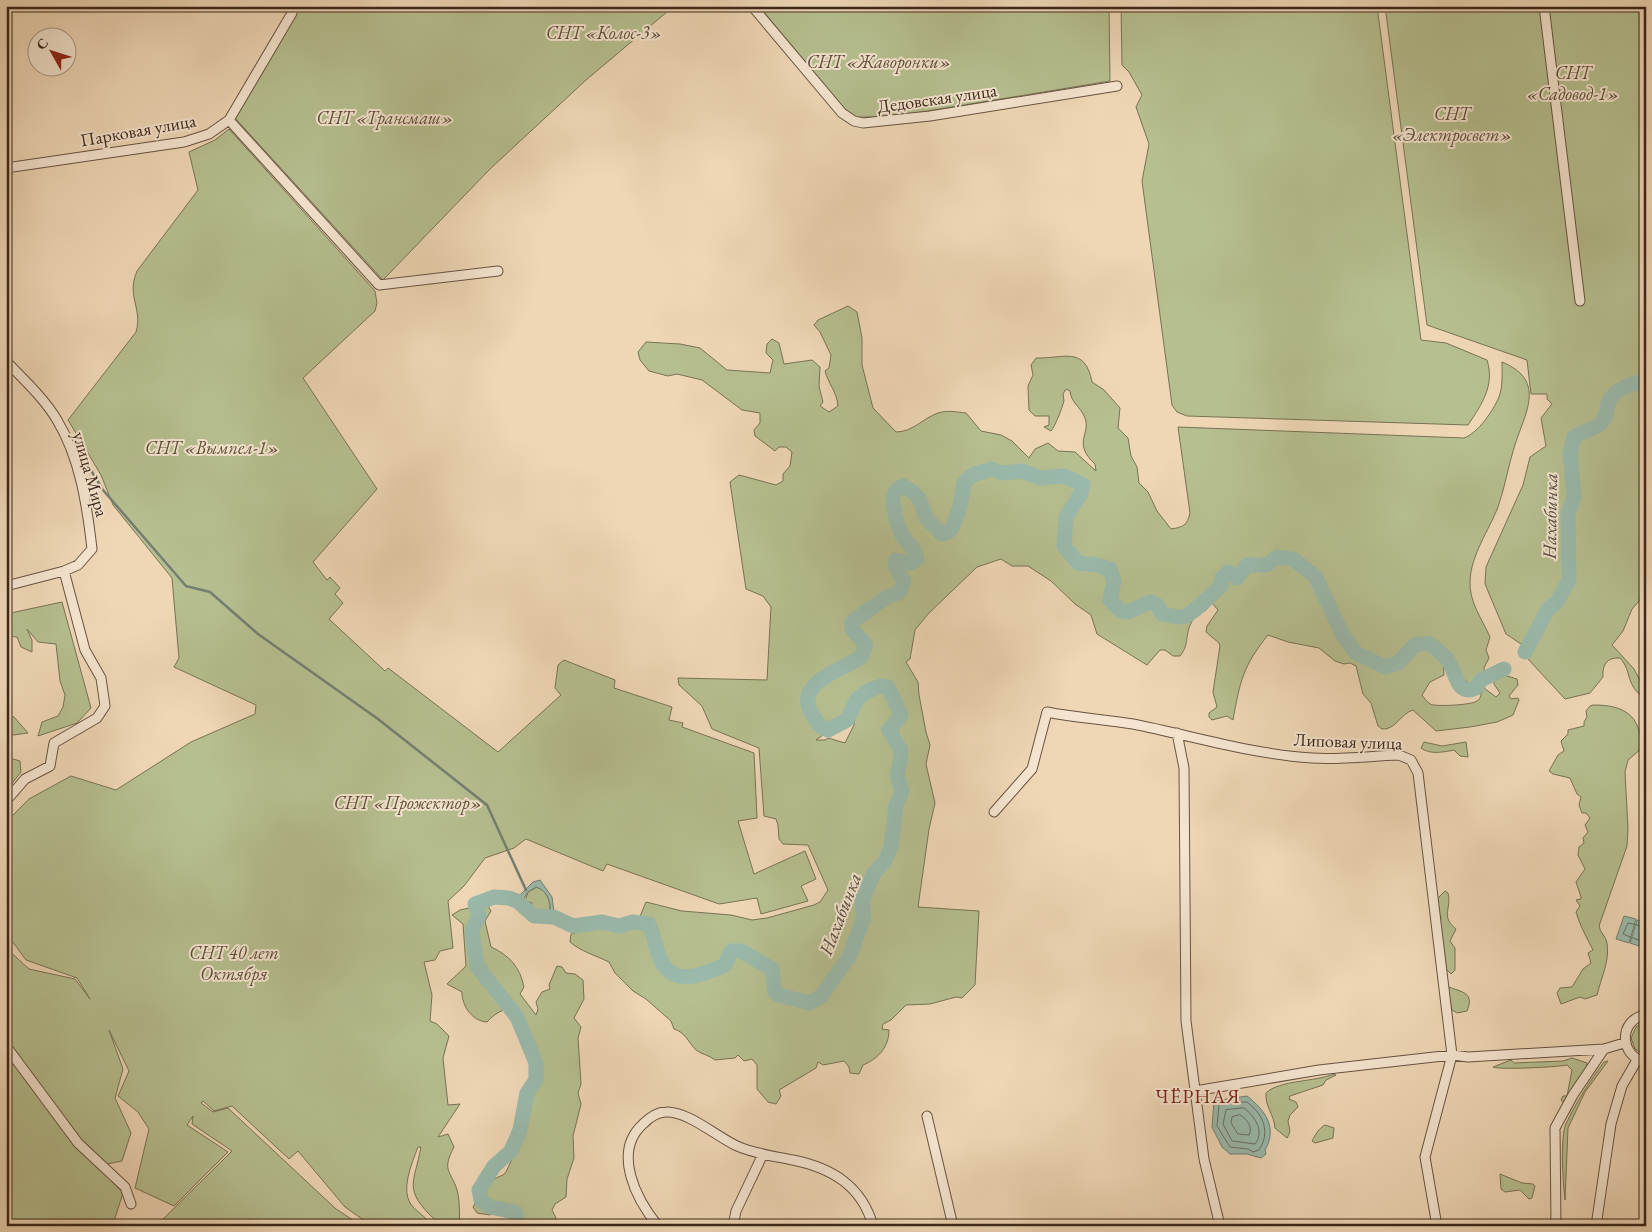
<svg xmlns="http://www.w3.org/2000/svg" width="1652" height="1232" viewBox="0 0 1652 1232" font-family="'EB Garamond',serif">
	<style>
		.green { fill: #b6bf90; stroke: #787356; fill-rule: evenodd }
		.water { fill: #9abaac; stroke: #747f72; fill-rule: evenodd }
		.lines { fill: none; stroke-linecap: round; stroke-linejoin: round }
		.shore { stroke: #6a7064; stroke-width: 1 }
		.stream { stroke: #747f72; stroke-width: 2.5 }
		.river { stroke: #9abaac; stroke-width: 15 }
		.minor-casing { stroke: #685342; stroke-width: 11 }
		.minor { stroke: #f5e5d0; stroke-width: 9 }
		.labels { text-anchor: middle; dominant-baseline: central; stroke-width: 4; stroke-linejoin: round; paint-order: stroke }
		.park-label { font-size: 18px; font-style: italic; fill: #5a4d38; stroke: #f5e5d0 }
		.street-label { font-size: 18px; fill: #3b271b; stroke: #f5e5d0 }
		.water-label { font-size: 19px; font-style: italic; fill: #534c3f; stroke: #f5e5d0 }
		.quarter-label { font-size: 20px; letter-spacing: 1px; fill: #7a1f14; stroke: #f5e5d0 }
	</style>
	<rect width="100%" height="100%" fill="#efd7b6"/>
	<filter id="stains"><feTurbulence type="fractalNoise" baseFrequency=".004" numOctaves="4"/><feColorMatrix values="0 0 0 0 .2 0 0 0 0 .09 0 0 0 0 .02 0 0 0 .5 -.17"/></filter>
	<radialGradient id="worn" r=".72"><stop offset=".6" stop-color="#630" stop-opacity="0"/><stop offset="1" stop-color="#630" stop-opacity=".3"/></radialGradient>
	<path class="green" d="M294 6H674L586 80 490 169 383 280 235 118 297 10Z
		M752 6H1109L1110 81 892 117H847Z
		M1121 6H1377L1421 340 1446 343 1487 360C1495 385 1482 404 1468 425L1187 416 1177 412 1172 405 1142 181 1149 144 1136 107 1142 95 1129 72 1122 65Z
		M1385 6H1646V581L1641 588 1640 600 1632 609 1623 631 1612 645 1634 669 1642 684 1646 686V699C1624 685 1633 672 1620 658 1607 657 1602 665 1603 677L1590 693 1565 699 1527 658V648L1506 634 1485 584 1486 567 1523 485 1530 457 1546 446 1541 418 1552 404 1547 399V394H1531L1527 360 1427 325Z
		M229 129 375 291 377 303 375 311 303 378 377 489 313 562 327 580 330 577 340 588 335 594 343 603 329 619 385 671 388 668 498 752 561 695 555 688 558 665 564 660 615 680 614 688 672 707 669 720 683 723 682 727 754 753 757 818 738 821 754 874 805 851 816 879 801 886 808 901 761 914 757 898 719 904 607 864 603 871 526 839 514 848 485 858 464 886 448 901 453 948 440 951 435 960 424 962 432 995 430 1021 437 1024 449 1036 443 1058 448 1105 460 1104 438 1137 448 1134 454 1147C440 1173 453 1171 458 1194 460 1204 459 1216 460 1226H433L434 1219C403 1189 414 1184 421 1147H418C412 1163 399 1192 413 1207 419 1213 428 1219 432 1226H372L345 1207 298 1151 289 1159 232 1106 214 1111 203 1101 201 1103 213 1112 228 1108 336 1209 362 1226H156L232 1151 192 1124 193 1116 187 1125 228 1152 174 1206 135 1188 149 1129 138 1112 118 1096 129 1071 109 1030 123 1069 115 1098 131 1133 122 1161 102 1165 104 1173 123 1193 114 1221 130 1226H26L23 1222 6 1223V948L29 969 75 979 90 999 77 978 26 960 6 933V822L29 799 71 776 116 790 191 742 255 714 256 705 174 667 179 658 172 578 113 505 101 475 68 420 136 332C143 308 126 297 137 271L198 190 189 152 215 140Z
		M848 306 857 312 862 338V365L873 408 896 432C913 432 923 418 938 413 947 410 957 412 966 413L981 431 1001 435 1012 441 1029 458 1035 449 1048 443 1058 451 1075 452 1096 471 1095 464C1072 443 1091 434 1085 418 1081 407 1071 403 1070 391L1066 389 1063 394 1064 401C1062 408 1055 427 1051 431L1044 427 1049 425V416H1035L1029 410 1028 386 1033 375 1031 365 1036 358C1063 359 1085 345 1092 382L1104 390 1120 408 1118 428 1128 438 1131 456 1137 467 1139 483 1148 492 1157 511 1171 529C1183 527 1187 526 1190 513L1178 427 1464 438C1478 433 1493 411 1499 397 1503 386 1502 374 1502 362 1548 381 1524 414 1514 448 1508 467 1505 487 1498 507 1489 530 1471 555 1470 581 1469 602 1482 619 1490 637L1486 650 1489 658 1484 668 1486 682 1483 686H1471L1453 668 1452 663 1443 656 1444 675 1430 682 1422 695C1424 698 1427 702 1430 704 1435 707 1472 705 1477 701 1482 698 1480 693 1484 688L1496 697 1500 693 1494 684V680L1501 674 1517 679 1518 685 1509 696 1511 699 1518 698 1519 700 1513 715 1497 722 1470 727 1436 731 1413 710C1400 714 1396 730 1382 729L1378 726 1371 703 1363 694 1356 666 1350 663 1344 664 1335 661 1319 648 1288 642 1268 635C1243 666 1240 681 1233 720L1227 716 1212 720 1209 717V713L1217 707 1213 692 1220 646 1219 643 1206 632 1207 626 1218 610 1212 603 1205 611H1200C1181 630 1192 642 1180 656H1173L1165 650H1160L1147 665 1097 634 1091 615 1075 604 1051 581 1028 566H1012L1001 559 977 567 928 614 915 630 910 659 906 662 918 682 919 695 926 732 930 745 926 764 935 803 929 829 918 907 979 911 975 985 962 998 956 997 930 1004 906 1005 891 1020 883 1024 882 1029 889 1030C889 1047 878 1059 863 1065L859 1074 850 1073 849 1067 844 1061 823 1065 818 1062 816 1068 779 1090 781 1096 776 1104 768 1102 757 1089V1065L752 1059 744 1061 738 1055 735 1058 715 1060C709 1055 701 1054 696 1050 689 1043 685 1032 674 1029L671 1021 646 999 633 991 615 973 609 962C597 956 580 951 570 942L571 934 604 924 615 931 636 926 646 902 682 911 731 915 752 920 767 918 814 905 820 902 828 890 808 845 783 844 779 839 778 825 776 819 764 816 759 748 712 729 702 706 679 685 678 678 767 680 771 607 763 596 746 589 730 482 739 475 776 485 783 481V474L790 466 792 452 786 447H779L775 451 755 436 754 430 760 423V413L742 410 702 380 677 374 668 376 649 371 640 360 638 352 646 342 680 344 700 348 727 370 770 373 773 360 766 353 767 344 772 339 779 343 784 364 812 360 820 367 819 386 823 402 820 406 829 412 838 406C837 392 828 383 825 371L829 368 831 355 820 332 814 325 818 320ZM848 713 854 718V725L845 743 828 738 825 740H816L823 735V728L831 729 843 720Z
		M62 602 91 708 77 723 38 736 42 722 58 716 63 707 65 695 60 681 56 644 38 642 27 629 32 640V652L21 647 17 637 6 636V614Z
		M1593 705C1625 705 1640 715 1642 748L1628 760 1625 772 1628 829 1627 846 1599 926C1600 933 1606 936 1607 943 1610 961 1601 978 1597 995L1585 999 1580 997 1561 1004 1557 993 1560 988 1572 987 1583 969 1591 963 1588 953 1593 950C1587 938 1580 926 1576 912L1580 906 1576 900 1581 899V897L1576 882 1585 869 1578 855 1579 847 1584 843 1583 838 1588 832 1585 825 1590 818 1586 813H1582L1579 805 1581 797 1577 794 1570 778 1553 774 1549 771 1558 755 1564 751 1561 741 1568 734V730L1584 726V722L1587 717 1586 711 1590 706Z
		M6 715 14 717 28 733 6 736Z
		M1424 742 1442 746 1466 742 1468 757 1460 756 1454 750C1444 752 1430 755 1421 748Z
		M6 757 20 761 21 772 6 791Z
		M537 887C548 892 551 902 550 914L543 916 542 914 531 911 532 903 525 901 528 892Z
		M1445 891 1448 893C1452 909 1440 916 1456 929L1450 941 1455 948V970L1451 974 1444 967 1438 923 1441 918 1438 909V898Z
		M483 905 488 906 491 911 485 921 491 947C509 955 520 967 524 987L520 994 536 1015 538 1009 536 1002 542 992 550 989 549 985 557 966 562 967 566 973 575 974 583 980 584 999 574 1018 581 1027 578 1038 581 1084 578 1093 581 1104 573 1136 574 1158 567 1179 566 1197 555 1204 552 1210 556 1218 555 1226H529L520 1220 522 1212 516 1207 497 1209 490 1215 477 1213 473 1207 489 1181 503 1175 506 1172 523 1135 526 1110 520 1094 521 1090 536 1085V1078L525 1034 527 1028 513 1024 512 1017 518 1013 514 1008C504 1008 494 1014 487 1022 472 1021 462 1006 462 992L447 984 466 966 463 924 452 915 460 910Z
		M1449 987C1461 992 1475 992 1467 1011L1457 1013 1452 1010 1447 990Z
		M1646 1021V1056L1635 1049 1631 1038 1636 1027Z
		M1572 1058 1587 1063 1586 1069 1564 1103 1561 1100 1563 1096H1567L1572 1070 1567 1065C1559 1067 1499 1070 1493 1067L1511 1060 1514 1063 1563 1061Z
		M1608 1061 1585 1092 1568 1128 1565 1200C1563 1186 1560 1136 1566 1124 1576 1102 1590 1081 1604 1062Z
		M1334 1074 1336 1075 1326 1080 1323 1085 1290 1096 1289 1099 1296 1102 1298 1107 1290 1115 1288 1121C1289 1129 1292 1130 1287 1138L1275 1128C1274 1114 1265 1107 1266 1093 1279 1080 1315 1082 1334 1074Z
		M1325 1125 1334 1128 1333 1138 1315 1143 1312 1141C1316 1134 1318 1129 1325 1125Z
		M1500 1174 1522 1183 1533 1184 1535 1186 1532 1198 1529 1199 1520 1190 1505 1192 1501 1189Z"/>
	<path class="water" d="M540 880 552 897 554 912 559 914 562 920 543 921 532 919 509 898H517L533 882ZM536 887C548 891 551 902 550 914L543 916 521 903 528 892Z
		M1624 916 1636 919 1629 943 1616 939Z
		M1637 920 1646 922V936L1642 947 1630 943Z
		M1247 1096C1265 1110 1278 1128 1265 1150L1266 1154 1261 1158 1247 1154H1230L1222 1147 1212 1127 1214 1101Z"/>
	<g class="lines">
		<path class="shore" d="M1646 927 1628 923 1623 934 1638 940 1646 938
			M1239 1102H1247C1263 1114 1271 1132 1259 1150L1253 1152 1248 1149 1230 1147 1217 1126 1219 1105Z
			M1244 1108C1255 1116 1265 1132 1255 1144L1232 1141 1223 1124 1226 1110Z
			M1240 1115C1247 1119 1253 1127 1249 1135L1238 1134 1231 1123 1232 1117Z"/>
		<path class="stream" d="M84 459 103 490 186 586 210 592 258 634 378 719 487 805 526 890"/>
		<path class="river" d="M1525 652 1548 609 1557 602 1569 580 1568 515 1574 496 1570 454 1574 437C1582 431 1594 430 1601 423 1608 416 1606 409 1609 401 1614 389 1634 383 1646 381
			M520 1226 515 1212 490 1207 481 1200 479 1190 494 1166 511 1151 520 1130 527 1093 536 1080V1063L517 1017 477 966 472 930 479 916 475 904 494 897 509 898 517 901 534 916 554 917 573 926 602 922 619 926 633 922 649 924C653 933 654 941 657 950 667 989 699 977 725 965L731 951H741L772 969 775 992 778 995 810 1003 821 996 849 957 864 917 862 901 874 873 885 861 891 846 896 806 902 791 897 775 901 756 900 749 889 730 901 715 888 687 881 686 868 691 857 699 847 720 828 730C818 726 815 720 810 710 797 681 844 669 861 657L866 645 852 629V622L885 598 900 592 904 581 895 566 896 560 911 563 917 559C916 549 907 543 902 535 897 525 895 516 893 504 892 495 895 488 904 486L915 494 920 500 926 518 942 534 947 533 952 528 960 507 964 483 972 475 991 469 1003 473 1022 471 1040 478 1065 476 1083 485 1081 493 1066 517 1064 546 1078 563 1097 565 1110 569 1114 581 1110 600 1121 611 1128 612 1150 602 1157 605 1162 614C1168 615 1176 617 1182 617 1192 616 1212 593 1221 586L1222 578 1228 572 1237 578 1247 565H1267L1277 557 1293 559 1315 576 1343 635 1356 653 1385 667 1398 663 1415 645 1429 643C1436 649 1445 655 1449 662 1456 673 1457 697 1476 688L1481 680 1504 669"/>
		<defs>
			<path id="minor" d="M752 6 842 113 854 121 863 123 930 116 1117 86
				M1544 6 1580 301
				M229 120 379 285 498 271
				M6 168 184 142 209 134 229 120 292 13 287 6
				M6 361C24 380 44 398 57 420 80 458 87 505 92 549L78 565 64 571 6 586
				M1177 733 1184 768 1186 1021 1204 1159 1220 1226
				M6 801 25 779 50 766 54 743 97 718 105 706 101 678 85 650 64 571
				M994 812 1032 769 1047 712C1076 718 1104 719 1133 724 1193 736 1251 754 1312 758 1340 760 1370 756 1399 755L1411 760 1418 773 1452 1055 1425 1157 1437 1226
				M1646 1015C1618 1019 1619 1057 1646 1062
				M6 1046 78 1143 125 1187 131 1204
				M1195 1091 1319 1070 1452 1055 1468 1057 1604 1049 1624 1043
				M927 1116 953 1226
				M658 1226C636 1199 612 1152 643 1124 649 1118 657 1112 666 1112 688 1111 717 1137 737 1146 755 1154 774 1156 793 1160 832 1168 862 1186 873 1226
				M733 1226 736 1211 763 1154
				M1556 1226 1555 1128 1573 1095 1604 1049
				M1596 1226 1611 1124 1622 1086 1637 1060
				M1645 1226H1646"/>
		</defs>
		<use href="#minor" class="minor-casing"/>
		<use href="#minor" class="minor"/>
	</g>
	<g class="labels">
		<g class="park-label">
			<text x="604" y="32">СНТ «Колос-3»</text>
			<text x="879" y="61">СНТ «Жаворонки»</text>
			<text x="1573" y="72">СНТ<tspan x="1573" dy="21">«Садовод-1»</tspan></text>
			<text x="1452" y="113">СНТ<tspan x="1452" dy="21">«Электросвет»</tspan></text>
			<text x="385" y="117">СНТ «Трансмаш»</text>
			<text x="212" y="447">СНТ «Вымпел-1»</text>
			<text x="408" y="802">СНТ «Прожектор»</text>
			<text x="234" y="952">СНТ 40 лет<tspan x="234" dy="21">Октября</tspan></text>
		</g>
		<g class="street-label">
			<text transform="translate(937 98) rotate(-8)">Дедовская улица</text>
			<text transform="translate(138 130) rotate(-10)">Парковая улица</text>
			<text transform="translate(91 474) rotate(74)">улица Мира</text>
			<text transform="translate(1348 741) rotate(2)">Липовая улица</text>
		</g>
		<g class="water-label">
			<text transform="translate(1550 516) rotate(-89)">Нахабинка</text>
			<text transform="translate(840 914) rotate(-69)">Нахабинка</text>
		</g>
		<g class="quarter-label">
			<text x="1198" y="1096">ЧЁРНАЯ</text>
		</g>
	</g>
	<rect width="1652" height="1232" fill="none" stroke="#efd7b6" stroke-width="25"/>
	<rect x="8" y="8" width="1637" height="1217" fill="none" stroke="#3b271b" stroke-width="2.5"/>
	<rect x="12" y="12" width="1627" height="1207" fill="none" stroke="#3b271b"/>
	<g transform="translate(52 52) rotate(309)"><circle r="24" fill="#f5e5d0" stroke="#ab9988"/>
	<path d="M0-4L9 19L0 12L-9 19Z" fill="#8f2418"/>
	<text y="-8" font-size="14" font-weight="bold" text-anchor="middle" fill="#3b271b">С</text>
	</g>
	<rect width="100%" height="100%" filter="url(#stains)"/>
	<rect width="100%" height="100%" fill="url(#worn)"/>
</svg>
